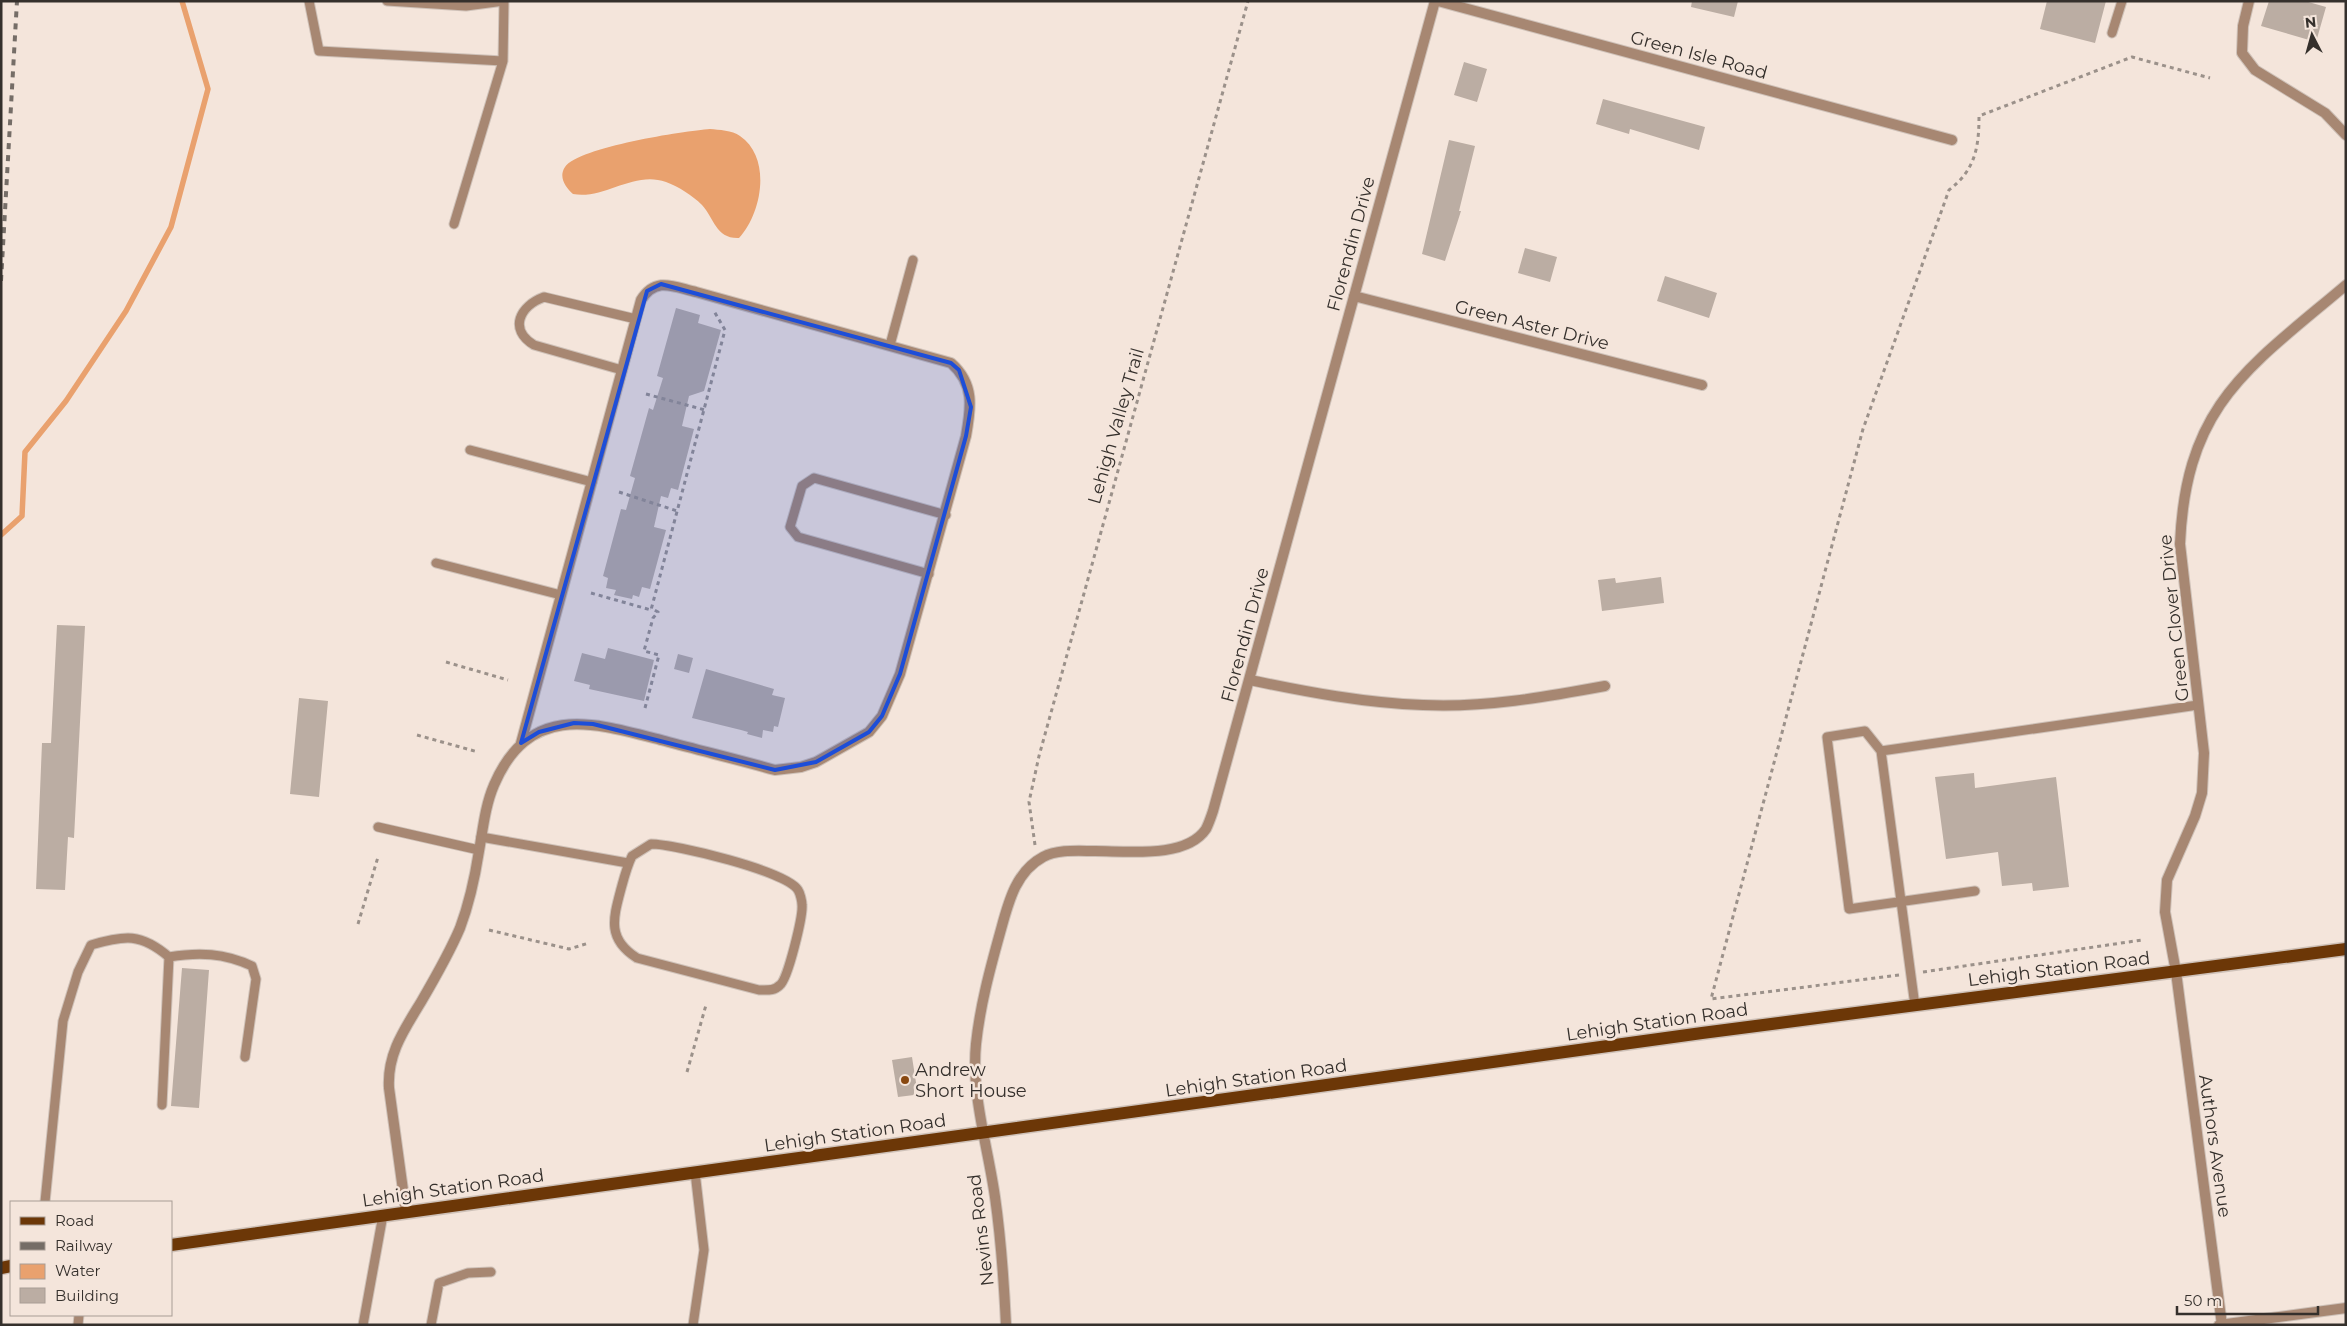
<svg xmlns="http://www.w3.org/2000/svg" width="2347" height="1326" viewBox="0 0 2347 1326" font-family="Montserrat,sans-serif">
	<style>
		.water { fill: #e9a16e }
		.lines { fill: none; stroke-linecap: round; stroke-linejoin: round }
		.stream { stroke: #e9a16e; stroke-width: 5.5 }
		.building { fill: #bbada3 }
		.service-casing { stroke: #cec1b8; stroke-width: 11 }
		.minor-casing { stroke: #cec1b8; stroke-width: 12 }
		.primary-casing { stroke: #cec1b8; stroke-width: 15 }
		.path { stroke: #9b918a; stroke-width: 3; stroke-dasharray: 4 4; stroke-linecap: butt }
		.service { stroke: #a78772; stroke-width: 9 }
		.minor { stroke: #a78772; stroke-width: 10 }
		.primary { stroke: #6c3707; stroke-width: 12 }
		.rail { stroke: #756d67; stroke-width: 4; stroke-dasharray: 6 6; stroke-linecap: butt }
		.marked { fill: #1d4ed8; fill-opacity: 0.2; stroke: #1d4ed8; stroke-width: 4; stroke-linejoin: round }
		.poi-dot { fill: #884810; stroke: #f4e5db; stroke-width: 2 }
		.labels { text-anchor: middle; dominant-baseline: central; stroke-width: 5; stroke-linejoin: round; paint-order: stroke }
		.street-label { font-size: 18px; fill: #35302c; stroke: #f4e5db }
		.poi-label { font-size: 18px; fill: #35302c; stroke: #f4e5db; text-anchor: start }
	</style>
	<rect width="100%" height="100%" fill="#f4e5db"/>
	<path class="water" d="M710 129C719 130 732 130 740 136 772 158 762 213 739 238 716 239 714 218 702 205 692 195 679 187 666 182 634 170 604 200 573 194 566 188 558 177 565 167 579 147 684 131 710 129Z"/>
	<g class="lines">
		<path class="stream" d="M1 535 22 516 25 452 66 401 126 311 171 227 208 89 182 1"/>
	</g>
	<path class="building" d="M1692 1H1738L1734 17 1691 7Z
		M2047 1H2106L2095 43 2040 29Z
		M2269 1H2305L2326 7 2316 42 2261 26Z
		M1464 62 1487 69 1477 102 1454 95Z
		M1603 99 1705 127 1699 150 1630 129 1629 134 1596 124Z
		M1449 140 1475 146 1459 211H1461L1445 261 1422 254Z
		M1525 248 1557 257 1550 282 1518 273Z
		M1665 276 1717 293 1709 318 1657 301Z
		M676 308 700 315 698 323 721 330 704 391 689 396 682 426 694 429 678 490 671 488 668 498 661 496 654 527 666 530 650 589 642 587 639 597 633 595 632 599 614 595 616 590 606 588 608 578 603 576 621 509 626 510 635 478 630 476 649 408 653 410 663 378 657 376Z
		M1661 577 1664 603 1602 611 1598 580 1615 578 1616 583Z
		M57 625 85 626 74 838 68 837 65 890 36 889 42 743H51Z
		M608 648 654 660 644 701 589 689 590 685 574 681 582 653 605 659Z
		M678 654 693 658 689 673 674 669Z
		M706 669 774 689 772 695 785 698 778 727 774 726 773 732 763 730 762 738 747 734 748 732 741 730 692 718Z
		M299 698 328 701 319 797 290 794Z
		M1974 773 1975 788 2056 777 2069 887 2033 891 2032 883 2002 886 1998 852 1946 859 1935 777Z
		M182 968 209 970 199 1108 171 1106Z
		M912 1057 917 1089H914V1095L898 1097 892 1060Z"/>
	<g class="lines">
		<defs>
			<path id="service" d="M309 1 319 51 503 61 504 1
				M387 1 466 6 504 1
				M2112 33 2122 1
				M454 224 503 61
				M890 345 913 260
				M622 370 534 345C508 329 520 306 544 297L636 319
				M470 450 592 482
				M436 563 561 595
				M929 574 798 537 790 527 802 486 814 478 946 515
				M1881 751 1865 731 1827 737 1849 909 1975 891
				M378 827 479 850
				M481 837 628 863
				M651 844C674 844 787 871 798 890 800 893 802 901 802 905 803 916 788 979 780 985 774 991 768 990 759 990L637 958C607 939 613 919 621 889 624 878 627 866 632 856Z
				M169 957C199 952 224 953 252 966L256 979 245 1057
				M1915 1006 1881 751 2198 705
				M45 1202 63 1021 78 972 91 945C125 935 141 933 169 957L162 1105
				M78 1325 79 1315
				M363 1325 383 1215
				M431 1325 439 1283 468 1273 491 1272
				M693 1325 704 1250 695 1172"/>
			<path id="minor" d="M1438 1 1952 140
				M2249 1 2243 26 2242 53 2255 70 2325 113 2346 135
				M1354 296 1702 385
				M1250 680C1307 692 1365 703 1423 705 1484 708 1545 697 1605 686
				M406 1212 389 1088C387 1054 404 1030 421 1002 435 978 449 954 460 928 469 904 475 877 479 851 483 829 485 806 494 785 530 701 595 723 665 741 702 751 739 760 775 770L801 767 816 762 869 732 882 716 900 674 966 436C971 408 975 384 951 363L696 292C674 287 656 276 641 300L521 743
				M1006 1325C1004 1282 1001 1239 995 1197 988 1147 971 1095 976 1044 980 1006 990 969 1000 933 1008 904 1015 872 1043 857 1058 849 1079 851 1095 851 1126 851 1186 859 1206 829 1209 823 1211 817 1213 811L1435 1
				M2219 1325 2346 1308
				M2222 1325 2176 972 2165 912 2167 880 2195 816 2202 793 2204 753 2180 544C2186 404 2248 368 2346 285"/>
			<path id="primary" d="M171 1245 1702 1033 2346 949
				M1 1268 11 1266"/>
		</defs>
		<use href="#service" class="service-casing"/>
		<use href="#minor" class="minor-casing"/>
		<use href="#primary" class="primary-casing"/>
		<path class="path" d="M646 394 705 410
			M619 492 677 511
			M591 593 651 610 725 330 714 311
			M446 662 508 680
			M645 708 659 655 644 651 653 618 658 612 651 608
			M417 735 478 752
			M1035 845 1029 802 1039 756 1248 1
			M358 924 378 857
			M489 930 569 949 589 943
			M1923 972 2142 940
			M1899 975 1711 999 1863 429 1949 190C1975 170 1979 148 1979 116L2132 57 2210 78
			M687 1072 706 1005"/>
		<use href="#service" class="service"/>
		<use href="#minor" class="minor"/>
		<use href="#primary" class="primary"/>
		<path class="rail" d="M1 281 17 1"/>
	</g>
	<path class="marked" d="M661 284 951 363 959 370 971 407 966 436 900 674 882 716 869 732 816 762 775 770 593 724 574 723 539 732 521 743 647 291Z"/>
	<circle class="poi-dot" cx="905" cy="1080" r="5"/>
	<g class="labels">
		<g class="street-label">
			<text transform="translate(1699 55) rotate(15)">Green Isle Road</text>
			<text transform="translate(1351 244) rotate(-75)">Florendin Drive</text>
			<text transform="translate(1532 325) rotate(14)">Green Aster Drive</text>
			<text transform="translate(1116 426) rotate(-74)">Lehigh Valley Trail</text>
			<text transform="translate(2174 618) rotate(-96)">Green Clover Drive</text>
			<text transform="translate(1245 635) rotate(-75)">Florendin Drive</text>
			<text transform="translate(2059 969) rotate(-7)">Lehigh Station Road</text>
			<text transform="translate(1657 1022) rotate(-8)">Lehigh Station Road</text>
			<text transform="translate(1256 1078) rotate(-8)">Lehigh Station Road</text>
			<text transform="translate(855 1133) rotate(-8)">Lehigh Station Road</text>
			<text transform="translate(2215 1146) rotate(82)">Authors Avenue</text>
			<text transform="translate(453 1188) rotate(-8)">Lehigh Station Road</text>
			<text transform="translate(981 1230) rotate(-97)">Nevins Road</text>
		</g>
		<g class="poi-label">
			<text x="915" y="1070">Andrew<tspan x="915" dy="21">Short House</tspan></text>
		</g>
	</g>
	<rect width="2347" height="1326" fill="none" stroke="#35302c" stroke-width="5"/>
	<rect x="10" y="1201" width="162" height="115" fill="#f4e5db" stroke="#a89d95"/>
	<rect x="20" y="1217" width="25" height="8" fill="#6c3707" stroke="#a89d95"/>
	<text x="55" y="1226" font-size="15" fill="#35302c">Road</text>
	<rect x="20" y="1242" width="25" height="8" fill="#756d67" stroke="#a89d95"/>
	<text x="55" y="1251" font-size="15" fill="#35302c">Railway</text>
	<rect x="20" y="1264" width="25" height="15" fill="#e9a16e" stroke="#a89d95"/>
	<text x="55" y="1276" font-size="15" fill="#35302c">Water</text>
	<rect x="20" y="1288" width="25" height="15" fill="#bbada3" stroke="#a89d95"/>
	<text x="55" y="1301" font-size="15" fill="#35302c">Building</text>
	<g transform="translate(2312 35) rotate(354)" stroke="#f4e5db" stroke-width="4" paint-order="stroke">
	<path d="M0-4L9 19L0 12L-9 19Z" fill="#35302c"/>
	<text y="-8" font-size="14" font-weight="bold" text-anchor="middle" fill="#35302c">N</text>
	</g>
	<path d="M2177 1306v8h141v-8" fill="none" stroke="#35302c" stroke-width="2.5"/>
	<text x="2184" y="1306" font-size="15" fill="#35302c" stroke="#f4e5db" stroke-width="4" paint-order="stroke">50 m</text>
</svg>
